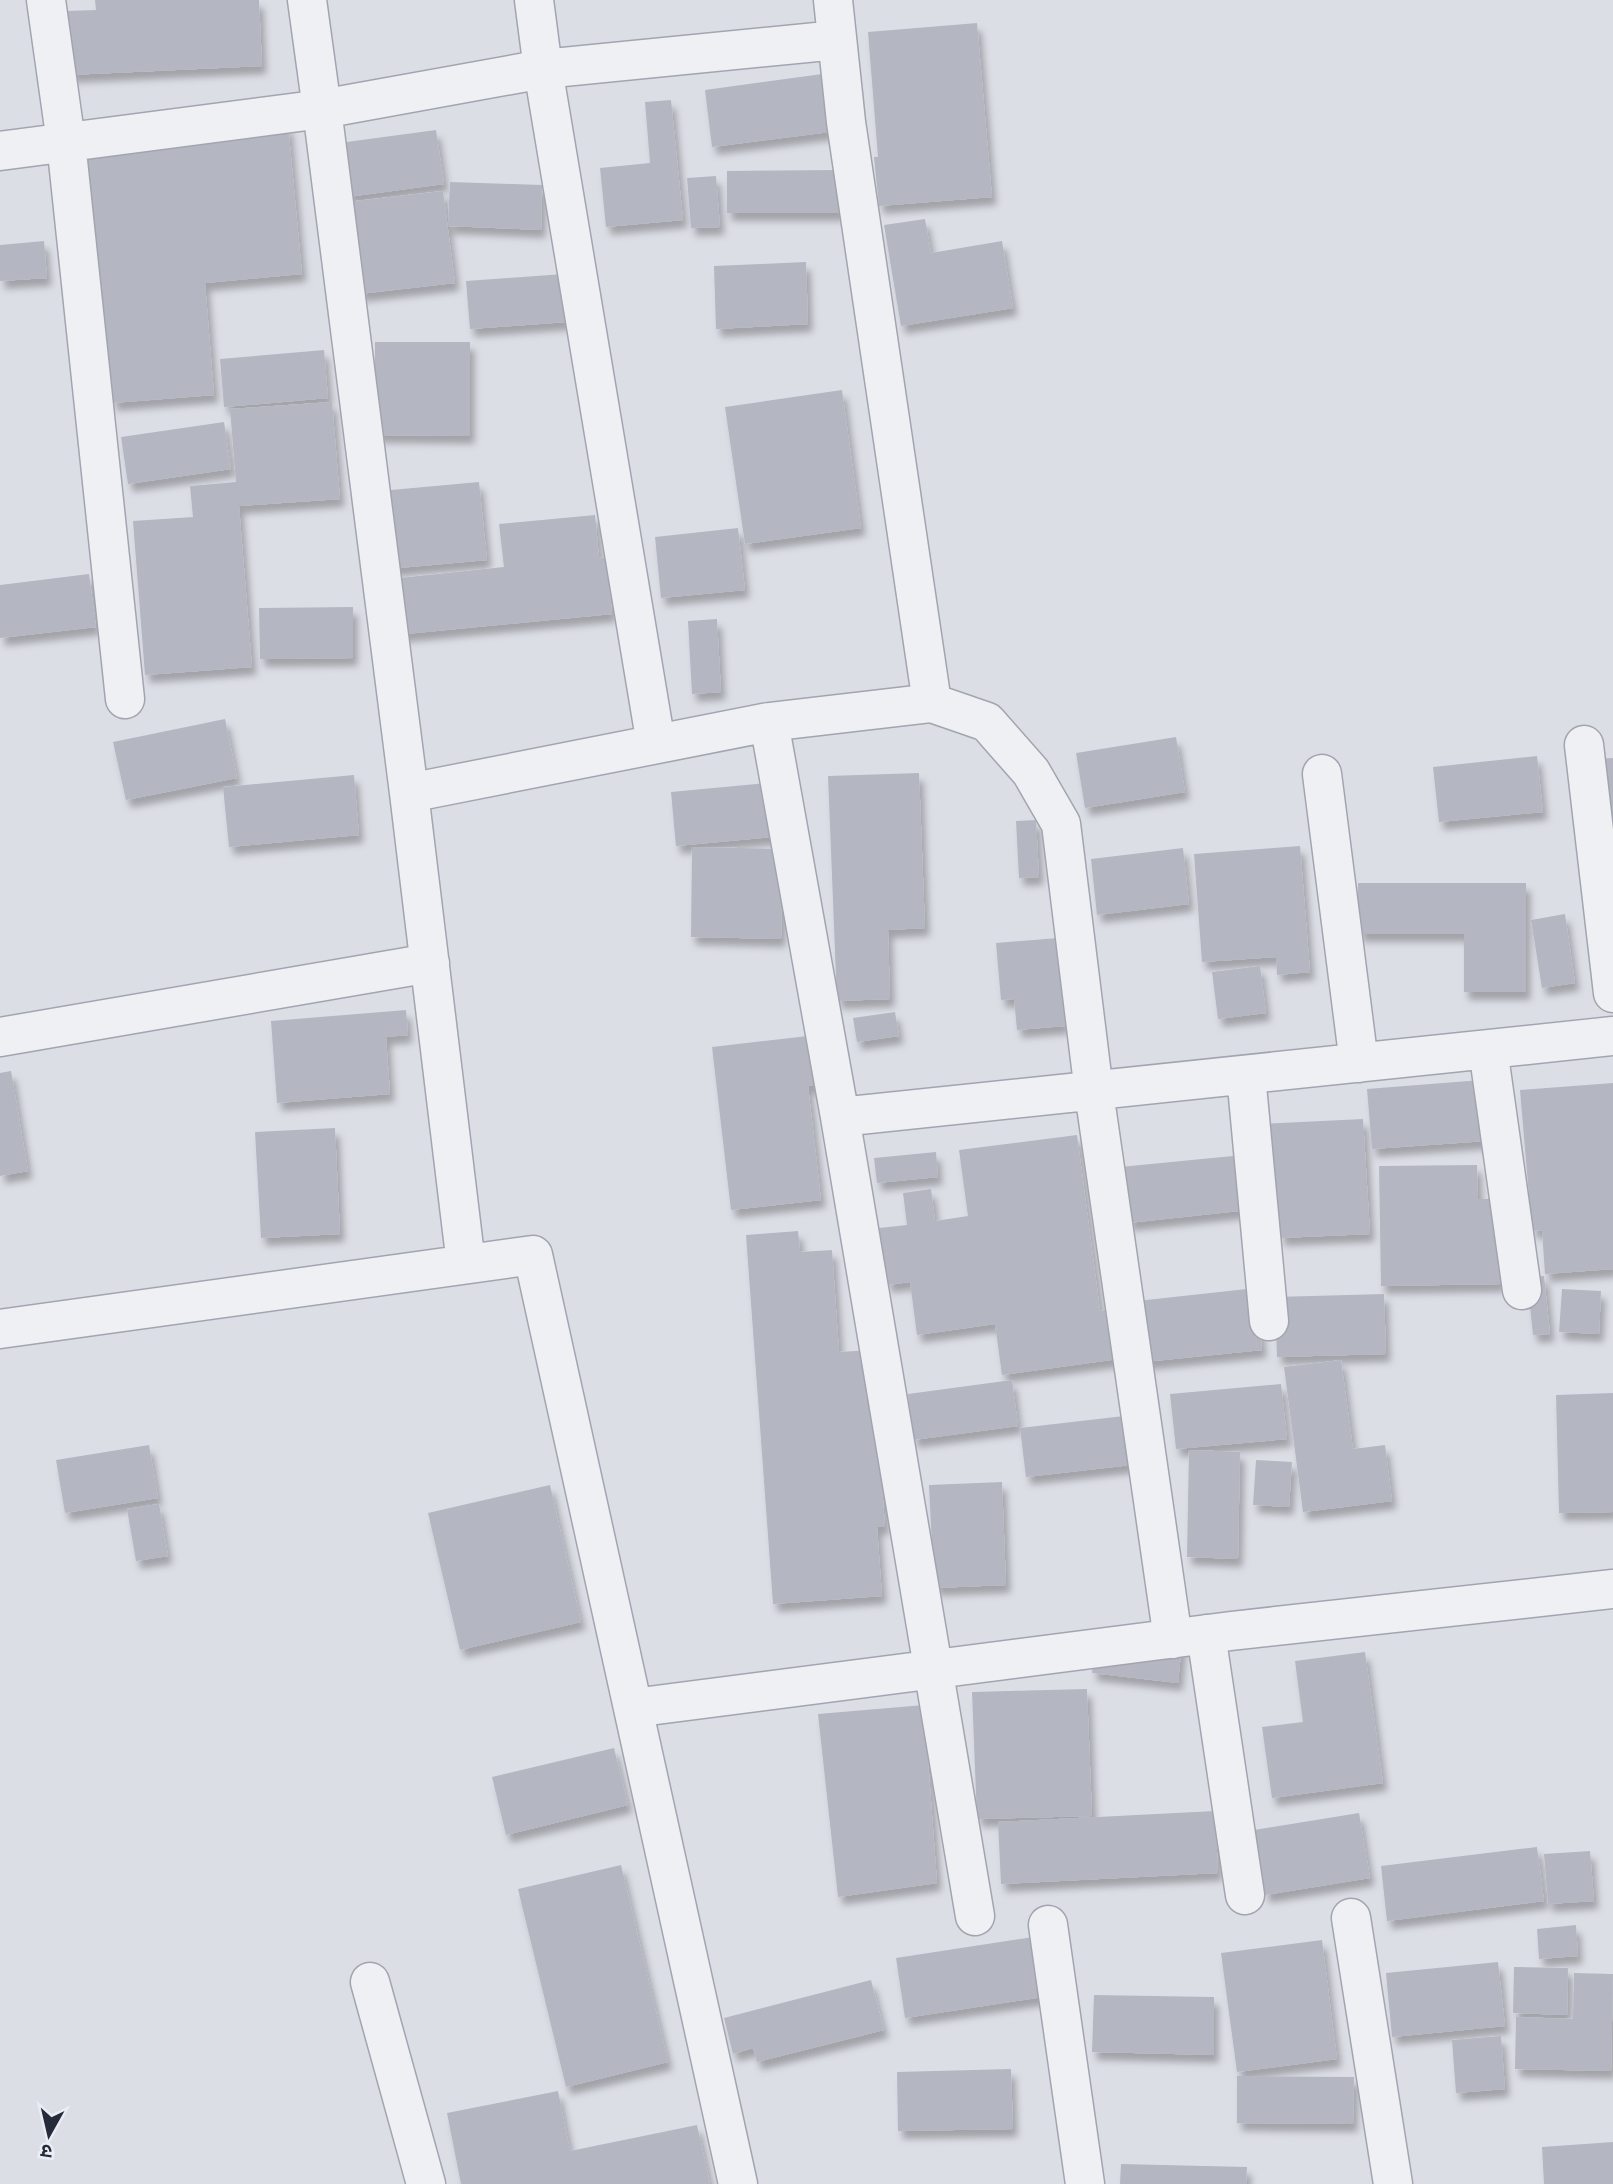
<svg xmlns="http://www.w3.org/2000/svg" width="1613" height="2184" viewBox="0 0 1613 2184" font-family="'Work Sans','Noto Sans Devanagari',sans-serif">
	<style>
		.building { fill: #b4b7c2; filter: url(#shadow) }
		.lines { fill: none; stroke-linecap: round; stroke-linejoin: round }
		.street-casing { stroke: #a2a5b0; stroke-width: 41 }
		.street { stroke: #eff0f4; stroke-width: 38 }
	</style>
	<defs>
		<filter id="shadow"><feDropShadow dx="4.5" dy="8" stdDeviation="3.5" flood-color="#0004"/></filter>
	</defs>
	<rect width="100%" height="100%" fill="#dcdee6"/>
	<path class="building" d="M95 0H259L262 66 69 75 66 11 96 10Z
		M977 23 992 197 879 206 874 157H878L868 32Z
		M822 74 830 132 712 147 705 90Z
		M671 100 683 220 606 227 600 168 650 163 645 102Z
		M288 125 302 274 205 283 214 395 112 403 104 311H97L82 143Z
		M436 130 444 184 347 197 339 143Z
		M840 170V213H727V171Z
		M716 176 720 227 691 228 687 178Z
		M450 182 542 185 541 230 448 226Z
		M443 191 455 283 359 294 347 202Z
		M925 219 931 253 1002 241 1013 308 901 326 884 225Z
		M44 241 47 278 0 281V245Z
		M806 262 808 324 716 329 714 266Z
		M564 274 567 322 470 329 466 281Z
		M375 342H470V436L375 435Z
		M324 350 328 398 224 407 220 359Z
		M842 390 861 528 745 544 725 407Z
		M332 402 340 499 239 506 252 667 145 675 133 521 193 517 190 486 236 482 230 409Z
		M224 422 231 469 128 484 121 437Z
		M479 482 487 560 388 569 380 491Z
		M595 515 599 558 607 557 612 614 395 635 390 579 504 567 499 524Z
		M738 528 745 590 661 598 655 537Z
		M89 574 96 627 0 638V585Z
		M353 607V658L260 659 259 608Z
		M717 619 721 692 692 694 688 621Z
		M225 719 237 778 126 800 113 742Z
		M1176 737 1185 792 1085 808 1076 753Z
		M1537 756 1543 812 1439 822 1433 767Z
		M1613 758V811L1599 812 1595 759Z
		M919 773 925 928 888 930 890 999 837 1001 828 776Z
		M354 775 359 835 229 847 223 787Z
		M778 782 783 836 676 846 671 792Z
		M1036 820 1039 877 1019 878 1016 821Z
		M1300 846 1310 972 1277 975 1276 957 1202 962 1194 854Z
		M692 847 783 849 781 939 691 937Z
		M1183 848 1189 904 1097 915 1091 859Z
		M1358 883H1526V992H1464V934H1358Z
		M1565 914 1575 983 1542 988 1531 920Z
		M1058 938 1065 1026 1017 1030 1014 999 1001 1000 996 943Z
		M1260 966 1266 1013 1218 1019 1212 972Z
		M406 1010 408 1035 386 1037 390 1094 277 1103 271 1021Z
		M895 1012 899 1036 857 1042 853 1018Z
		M816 1035 822 1084 808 1086 821 1200 731 1210 712 1047Z
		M11 1071 28 1171 0 1176V1073Z
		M1481 1080 1486 1141 1372 1149 1367 1089Z
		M1613 1083V1269L1545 1274 1542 1230 1532 1231 1520 1090Z
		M1363 1119 1370 1234 1280 1238 1277 1184 1264 1185 1260 1124Z
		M335 1128 340 1234 261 1238 255 1132Z
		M1077 1135 1100 1311 1111 1309 1118 1359 1002 1375 995 1324 917 1335 910 1282 887 1285 879 1228 907 1225 903 1193 931 1189 935 1221 968 1216 959 1150Z
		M936 1152 938 1177 877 1183 874 1158Z
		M1243 1155 1248 1210 1128 1223 1120 1167Z
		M1477 1165 1478 1199H1500L1501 1284 1381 1286 1379 1166Z
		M798 1231 800 1252 832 1250 839 1352 872 1350 885 1527H877L882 1596 773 1604 746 1235Z
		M1544 1276 1550 1334 1533 1335 1527 1277Z
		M1256 1288 1262 1350 1144 1362 1137 1301Z
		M1562 1289 1601 1291 1599 1334 1559 1332Z
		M1384 1294 1386 1354 1277 1357 1275 1297Z
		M1341 1360 1353 1449 1385 1445 1392 1501 1303 1512 1284 1367Z
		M1012 1380 1018 1426 913 1440 908 1394Z
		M1281 1384 1287 1439 1176 1449 1170 1394Z
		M1613 1393V1512L1559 1513 1556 1395Z
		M1124 1416 1131 1465 1026 1477 1020 1428Z
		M149 1445 158 1498 65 1513 56 1460Z
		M1189 1450 1240 1452 1238 1559 1187 1557Z
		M1256 1460 1292 1462 1289 1507 1253 1505Z
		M1002 1482 1006 1585 934 1588 929 1485Z
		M550 1485 581 1622 460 1650 428 1513Z
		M159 1504 168 1556 136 1561 127 1509Z
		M1182 1643 1178 1683 1092 1673 1095 1646Z
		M1365 1652 1383 1783 1272 1798 1262 1727 1303 1722 1295 1661Z
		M1087 1689 1092 1816 977 1819 972 1692Z
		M924 1705 937 1883 838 1897 818 1714Z
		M614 1748 628 1805 506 1835 492 1777Z
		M1215 1811 1218 1873 1001 1884 998 1822Z
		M1359 1813 1370 1878 1265 1895 1254 1830Z
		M1537 1847 1544 1901 1387 1921 1381 1866Z
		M1590 1851 1594 1901 1548 1904 1544 1854Z
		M621 1865 668 2062 566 2087 518 1889Z
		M1576 1925 1578 1956 1539 1959 1537 1929Z
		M1033 1937 1043 1997 905 2018 896 1958Z
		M1322 1940 1337 2059 1237 2072 1221 1953Z
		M1498 1962 1505 2026 1392 2037 1386 1973Z
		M1514 1967 1568 1968 1567 2015 1513 2013Z
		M1574 1973 1613 1974 1611 2071 1515 2069 1516 2017 1573 2019Z
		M871 1980 884 2030 757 2062 753 2048 733 2054 724 2018Z
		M1094 1995 1214 1997V2055L1092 2052Z
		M1501 2036 1505 2089 1456 2093 1452 2040Z
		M1011 2069 1013 2129 898 2131 897 2072Z
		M1237 2076 1354 2077 1353 2124 1237 2123Z
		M558 2091 570 2151 697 2125 710 2184H461L447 2113Z
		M1613 2142V2184H1544L1542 2147Z
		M1121 2164 1247 2167 1246 2184H1120Z"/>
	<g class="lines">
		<defs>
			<path id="street" d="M46 0 66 142 125 699
				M0 151 322 109 307 0
				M932 703 987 722 1031 772 1061 824 1094 1092 1173 1639
				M769 722 932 703 846 122 833 0
				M656 744 543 69 837 40
				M1584 745 1613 993
				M1322 774 1359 1063
				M409 793 322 109 543 69 534 0
				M0 1037 430 963
				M1488 1049 1522 1290
				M1246 1075 1269 1321
				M466 1264 409 793 769 722 840 1117
				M0 1329 533 1255 738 2184
				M1206 1634 1245 1895
				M633 1708 1231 1631 1613 1589
				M975 1916 840 1117 1613 1036
				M1351 1918 1393 2184
				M1048 1925 1085 2184
				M370 1982 426 2184"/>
		</defs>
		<use href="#street" class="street-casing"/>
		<use href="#street" class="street"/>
	</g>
	<g transform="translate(49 2135) rotate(188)" stroke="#ebedf4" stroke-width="5" paint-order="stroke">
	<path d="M0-5L12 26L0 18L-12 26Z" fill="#262b3c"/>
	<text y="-10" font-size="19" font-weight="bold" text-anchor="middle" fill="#262b3c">उ</text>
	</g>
</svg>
